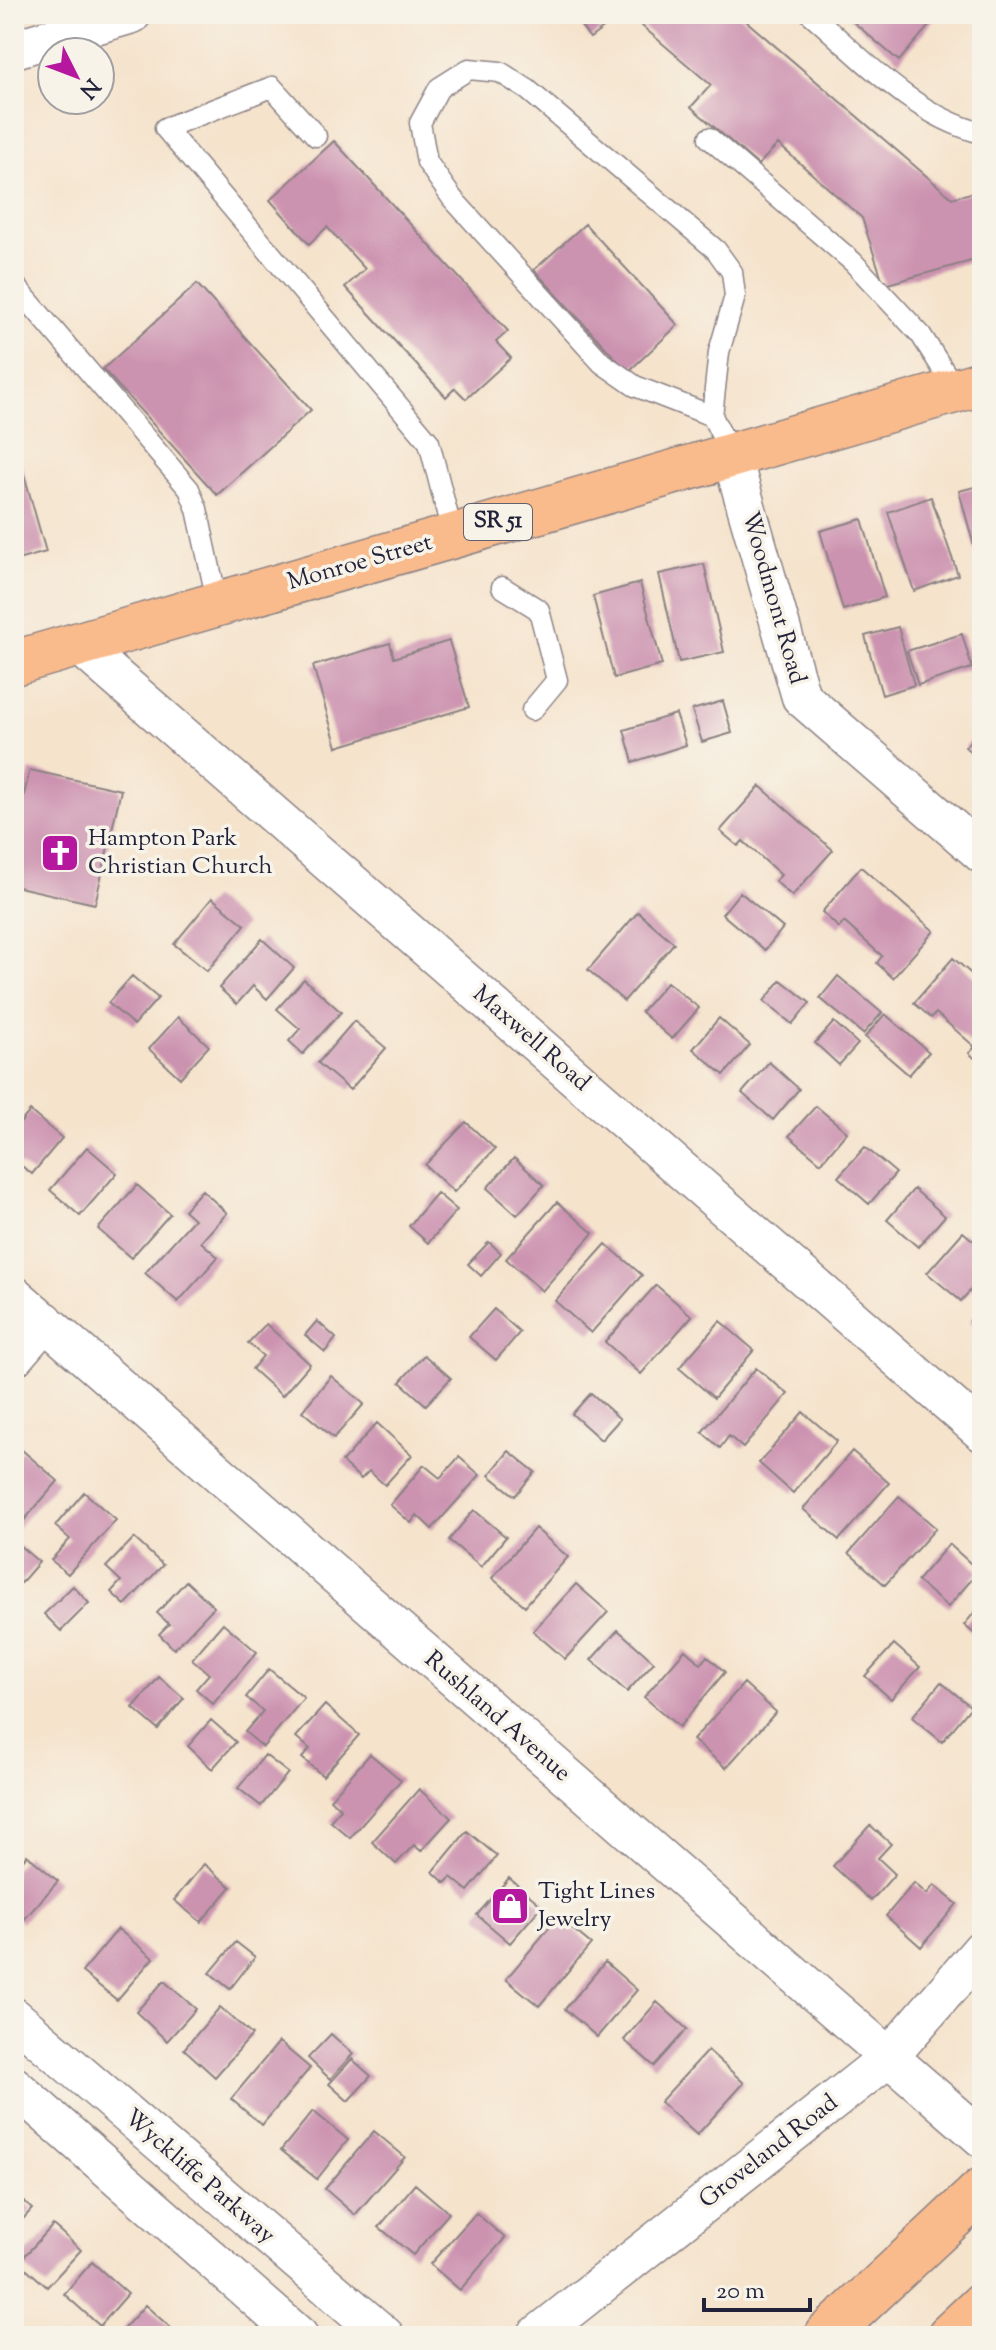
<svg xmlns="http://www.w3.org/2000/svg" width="996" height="2350" viewBox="0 0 996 2350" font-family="'Sorts Mill Goudy',serif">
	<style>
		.building { fill: #cc93b0 }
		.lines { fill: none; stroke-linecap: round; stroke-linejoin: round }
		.lane-casing { stroke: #8c8284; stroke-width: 23 }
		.street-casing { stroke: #8c8284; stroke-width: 41 }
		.primary-casing { stroke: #8c8284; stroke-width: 47 }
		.highway-casing { stroke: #8c8284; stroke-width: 47 }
		.lane { stroke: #fff; stroke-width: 20 }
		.street { stroke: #fff; stroke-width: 38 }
		.primary { stroke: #fabb8c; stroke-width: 44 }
		.highway { stroke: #fabb8c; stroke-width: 44 }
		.labels { text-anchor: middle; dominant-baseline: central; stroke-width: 7; stroke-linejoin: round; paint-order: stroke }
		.shield { fill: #f7f3e8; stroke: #62616f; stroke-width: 2 }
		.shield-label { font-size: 22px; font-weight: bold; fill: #22223b }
		.street-label { font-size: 24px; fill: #22223b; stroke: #f7f3e8 }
		.poi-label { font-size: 24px; fill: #22223b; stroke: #f7f3e8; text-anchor: start }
	</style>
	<rect width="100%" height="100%" fill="#f7f3e8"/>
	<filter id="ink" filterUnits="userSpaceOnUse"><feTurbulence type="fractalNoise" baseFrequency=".0125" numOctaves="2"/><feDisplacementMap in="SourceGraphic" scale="16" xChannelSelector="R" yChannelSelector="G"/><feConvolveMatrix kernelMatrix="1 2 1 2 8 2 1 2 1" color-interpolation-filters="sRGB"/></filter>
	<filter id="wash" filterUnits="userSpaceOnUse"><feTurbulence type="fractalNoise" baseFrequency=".006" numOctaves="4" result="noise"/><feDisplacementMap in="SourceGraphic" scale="32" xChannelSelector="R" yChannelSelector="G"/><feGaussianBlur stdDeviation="1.8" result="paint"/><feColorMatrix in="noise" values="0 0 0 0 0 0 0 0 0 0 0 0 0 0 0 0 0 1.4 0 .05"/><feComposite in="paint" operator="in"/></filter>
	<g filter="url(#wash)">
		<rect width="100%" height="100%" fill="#f5e3cc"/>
		<g id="blocks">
			<path class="building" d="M572 14H622L590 38Z
				M628 14H738L952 198 982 190V258L884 285 862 218 778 144 758 165 691 107 711 85Z
				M844 14H939L899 61Z
				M334 141 508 331 496 342 511 358 466 399 455 388 446 397 345 287 365 269 327 227 309 244 270 200Z
				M585 224 678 325 628 372 534 270Z
				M197 284 311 410 217 495 103 369Z
				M14 439 46 552 14 561Z
				M982 485V572H981L959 491Z
				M931 497 958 575 914 591 888 512Z
				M862 519 885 597 843 610 820 531Z
				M704 564 724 652 679 662 659 574Z
				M640 583 662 665 614 678 593 596Z
				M898 627 914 685 882 695 865 636Z
				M962 634 972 668 918 685 907 651Z
				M449 641 469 707 337 747 313 666 390 643 394 658Z
				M723 701 732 733 702 742 692 710Z
				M676 714 686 745 633 762 624 730Z
				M982 727V762L965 747Z
				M30 770 121 790 95 904 14 886V818L18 819Z
				M760 786 833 850 792 896 775 881 781 875 743 841 738 846 720 831Z
				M861 867 934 931 893 978 877 963 882 956 844 922 839 928 822 912Z
				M740 892 783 928 765 950 722 914Z
				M212 898 245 925 207 971 174 944Z
				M638 912 674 943 624 1001 588 970Z
				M262 939 294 968 267 999 253 986 237 1004 219 988Z
				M953 958 982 983V1065L969 1053 975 1047 936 1013 931 1018 914 1003Z
				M132 976 158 998 134 1025 108 1003Z
				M838 976 882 1013 863 1034 820 998Z
				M304 979 341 1012 303 1054 289 1041 300 1029 277 1009Z
				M781 980 810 1003 792 1024 764 1001Z
				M667 982 699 1008 672 1039 641 1012Z
				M885 1014 929 1052 909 1075 865 1037Z
				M178 1017 209 1046 180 1078 149 1049Z
				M719 1018 750 1045 724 1075 693 1049Z
				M354 1021 386 1048 350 1090 318 1063Z
				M834 1022 858 1044 839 1065 815 1043Z
				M769 1062 799 1089 773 1120 742 1093Z
				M816 1106 847 1132 821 1163 789 1136Z
				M30 1111 62 1138 32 1174 14 1160V1130Z
				M466 1122 495 1149 454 1192 425 1165Z
				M87 1147 117 1173 80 1216 50 1190Z
				M865 1147 896 1173 869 1204 838 1177Z
				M514 1158 544 1185 517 1215 487 1188Z
				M137 1185 170 1214 131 1258 98 1229Z
				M914 1189 945 1216 918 1247 887 1220Z
				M202 1190 227 1213 201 1242 218 1257 178 1302 145 1273 194 1219 184 1210Z
				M437 1193 457 1210 428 1243 409 1226Z
				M557 1202 593 1233 542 1291 506 1259Z
				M963 1232 982 1248V1277L961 1301 927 1273Z
				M489 1242 501 1253 481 1276 468 1264Z
				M606 1244 642 1275 591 1333 555 1301Z
				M656 1285 692 1316 641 1374 605 1342Z
				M982 1308V1332L970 1321Z
				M494 1309 520 1332 496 1360 469 1337Z
				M317 1321 336 1338 325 1352 305 1335Z
				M720 1321 754 1350 714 1398 679 1368Z
				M266 1324 310 1364 282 1396 252 1369 263 1356 248 1343Z
				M424 1355 451 1378 426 1405 400 1382Z
				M756 1368 788 1394 743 1448 729 1436 720 1448 702 1432Z
				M331 1376 364 1404 334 1438 302 1411Z
				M591 1393 620 1419 601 1440 572 1414Z
				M803 1412 837 1441 793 1493 759 1463Z
				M377 1423 412 1455 385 1485 369 1471 361 1479 342 1462Z
				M22 1450 58 1481 14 1532V1459Z
				M509 1451 535 1472 515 1496 489 1475Z
				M852 1451 889 1483 839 1540 803 1509Z
				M459 1457 480 1475 432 1529 417 1515 411 1523 390 1505 424 1465 440 1478Z
				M84 1492 116 1520 68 1574 51 1560 70 1539 55 1526Z
				M899 1496 936 1528 885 1585 849 1553Z
				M474 1510 506 1537 481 1567 449 1540Z
				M535 1528 568 1557 525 1606 492 1578Z
				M134 1538 163 1565 125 1605 111 1592 121 1581 106 1567Z
				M949 1544 979 1571 948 1607 917 1581Z
				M20 1546 39 1562 14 1591V1553Z
				M186 1581 214 1607 174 1649 159 1634 169 1624 157 1613Z
				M576 1584 608 1612 565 1659 533 1631Z
				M73 1586 89 1603 61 1631 44 1614Z
				M982 1603V1640L964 1625Z
				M223 1623 257 1652 213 1704 196 1689 209 1674 192 1659Z
				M618 1630 654 1662 627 1692 591 1660Z
				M894 1644 920 1667 891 1699 865 1676Z
				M685 1650 701 1664 707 1656 725 1672 679 1727 644 1697Z
				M269 1669 304 1698 263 1747 245 1732 263 1711 246 1697Z
				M159 1677 184 1698 158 1729 133 1708Z
				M941 1682 971 1707 942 1742 912 1717Z
				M744 1683 776 1712 726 1768 693 1740Z
				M325 1705 359 1735 323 1776 302 1758 310 1749 296 1737Z
				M211 1720 236 1742 212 1769 188 1746Z
				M370 1754 401 1780 350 1838 330 1821 341 1809 330 1799Z
				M265 1755 288 1773 261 1806 238 1788Z
				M419 1789 451 1818 421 1851 414 1845 396 1864 372 1842Z
				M870 1825 891 1844 878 1858 895 1874 871 1901 833 1866Z
				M467 1831 497 1856 468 1891 451 1877 445 1883 433 1872Z
				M27 1855 58 1881 22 1922 14 1915V1870Z
				M204 1864 231 1887 201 1922 174 1900Z
				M509 1878 542 1906 510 1943 477 1915Z
				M914 1883 927 1894 934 1885 957 1904 921 1947 886 1916Z
				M558 1917 591 1944 539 2006 506 1979Z
				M118 1929 153 1958 117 2000 82 1972Z
				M236 1942 255 1957 230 1989 210 1973Z
				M605 1962 637 1990 597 2037 565 2009Z
				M164 1981 196 2009 167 2041 136 2012Z
				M657 2002 687 2029 654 2066 624 2040Z
				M220 2007 252 2035 215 2077 184 2049Z
				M331 2034 353 2054 330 2079 308 2058Z
				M279 2042 310 2068 262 2125 231 2099Z
				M708 2050 744 2083 697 2135 660 2102Z
				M352 2059 371 2076 348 2101 329 2084Z
				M313 2111 348 2140 317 2179 281 2150Z
				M374 2131 405 2157 355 2215 325 2189Z
				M415 2184 449 2213 413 2255 379 2227Z
				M14 2193 32 2209 14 2229Z
				M476 2213 505 2238 460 2290 430 2264Z
				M53 2225 81 2250 47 2287 19 2262Z
				M92 2262 128 2294 100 2326 64 2294Z
				M145 2305 180 2336H117Z"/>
		</g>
	</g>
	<g filter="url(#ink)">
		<use href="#blocks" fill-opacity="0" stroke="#8c8284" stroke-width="2"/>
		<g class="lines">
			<defs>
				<path id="lane" d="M811 14C863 59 914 116 982 133
					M316 136 272 87 165 128 429 442 453 536
					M709 138 853 262 921 335 956 390
					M14 284 189 489 197 509 218 605
					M712 416 635 386 602 363 452 198 427 162 420 123 439 88 469 69 500 72 528 90 716 250 732 272 735 296 719 352 712 416 731 454
					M502 587 539 610 557 680 532 710"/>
				<path id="street" d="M14 49 132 14
					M731 454 801 697 982 854
					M80 646 982 1432
					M14 1295 982 2138
					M14 1357 45 1321
					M14 2017 385 2336
					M14 2086 299 2336
					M536 2336 888 2058 982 1949"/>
				<path id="primary" d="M14 663 982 383"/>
				<path id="highway" d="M826 2336 982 2190
					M949 2336 982 2305"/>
			</defs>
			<use href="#lane" class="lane-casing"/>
			<use href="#street" class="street-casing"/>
			<use href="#primary" class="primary-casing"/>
			<use href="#highway" class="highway-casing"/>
			<use href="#lane" class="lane"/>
			<use href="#street" class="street"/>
			<use href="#primary" class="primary"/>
			<use href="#highway" class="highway"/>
		</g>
	</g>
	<defs>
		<symbol id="church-square" viewBox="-11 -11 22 22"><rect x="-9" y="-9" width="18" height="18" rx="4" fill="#b5179e" stroke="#f7f3e8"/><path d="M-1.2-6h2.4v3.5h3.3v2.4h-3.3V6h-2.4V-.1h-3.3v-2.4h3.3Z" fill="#fff"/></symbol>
		<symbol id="shop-square" viewBox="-11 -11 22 22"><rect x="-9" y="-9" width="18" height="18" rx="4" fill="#b5179e" stroke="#f7f3e8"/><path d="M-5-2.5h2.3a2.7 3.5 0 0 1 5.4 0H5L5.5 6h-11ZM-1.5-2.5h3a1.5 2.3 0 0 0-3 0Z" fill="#fff"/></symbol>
	</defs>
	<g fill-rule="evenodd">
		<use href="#church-square" x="38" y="831" width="44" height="44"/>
		<use href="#shop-square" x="488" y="1884" width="44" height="44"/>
	</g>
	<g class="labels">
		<rect class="shield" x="464" y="504" width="68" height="36" rx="6"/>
		<g class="shield-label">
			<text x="498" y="522">SR 51</text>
		</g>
		<g class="street-label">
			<text transform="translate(360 563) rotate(-16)">Monroe Street</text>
			<text transform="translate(773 598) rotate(74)">Woodmont Road</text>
			<text transform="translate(531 1039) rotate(41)">Maxwell Road</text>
			<text transform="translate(497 1717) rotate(41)">Rushland Avenue</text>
			<text transform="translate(769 2152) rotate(-38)">Groveland Road</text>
			<text transform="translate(199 2177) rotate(41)">Wyckliffe Parkway</text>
		</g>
		<g class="poi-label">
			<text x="88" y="839">Hampton Park<tspan x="88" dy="28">Christian Church</tspan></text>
			<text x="538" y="1892">Tight Lines<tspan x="538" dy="28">Jewelry</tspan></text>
		</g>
	</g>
	<rect width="996" height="2350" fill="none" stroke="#f7f3e8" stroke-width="48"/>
	<g transform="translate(76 76) rotate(132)"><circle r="38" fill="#f7f3e8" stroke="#a29fa3" stroke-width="2"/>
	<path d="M0-6L14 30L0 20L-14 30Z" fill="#b5179e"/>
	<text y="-12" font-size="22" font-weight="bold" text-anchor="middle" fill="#22223b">N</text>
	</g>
	<path d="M704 2298v12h106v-12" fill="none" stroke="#22223b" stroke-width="4"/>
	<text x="716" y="2298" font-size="24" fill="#22223b" stroke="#f7f3e8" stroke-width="6" paint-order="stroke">20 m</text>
</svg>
